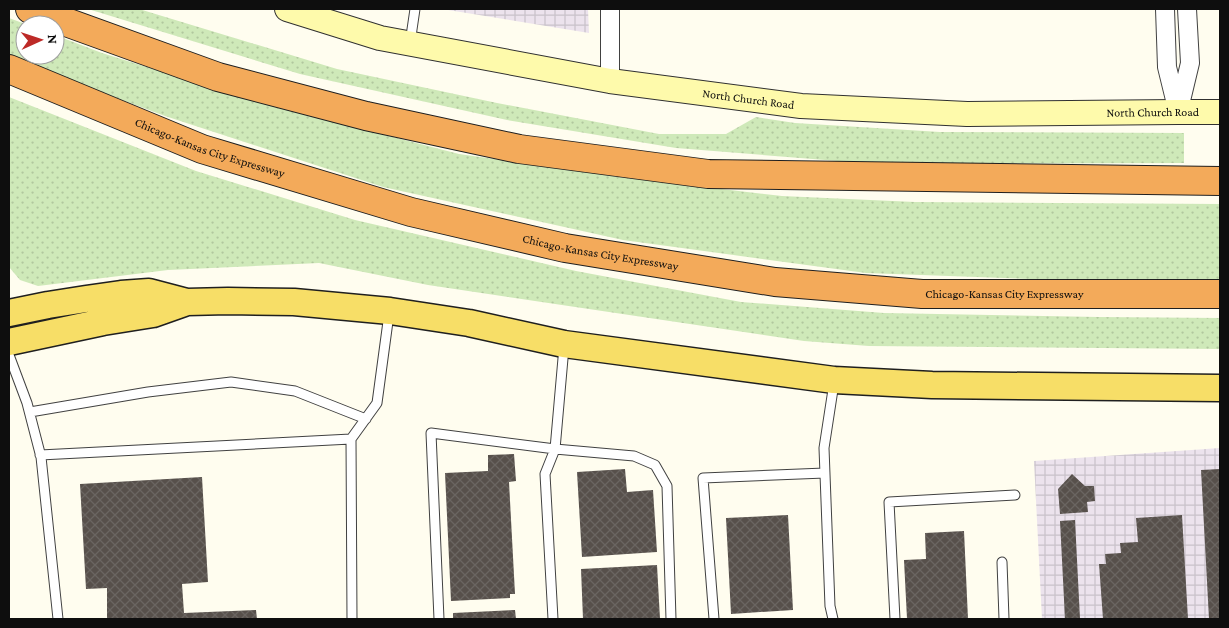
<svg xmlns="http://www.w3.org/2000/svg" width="1229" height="628" viewBox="0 0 1229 628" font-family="'Crimson Pro',serif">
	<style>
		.industrial { fill: url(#industrial-grid) }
		.grass { fill: url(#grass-dots) }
		.building { fill: url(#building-cross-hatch) }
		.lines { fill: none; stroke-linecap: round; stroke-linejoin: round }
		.service-casing { stroke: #414141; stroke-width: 11 }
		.minor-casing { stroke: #414141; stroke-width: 20 }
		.secondary-casing { stroke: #303030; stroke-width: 26 }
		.primary-casing { stroke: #1f1f1f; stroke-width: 29 }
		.motorway-casing { stroke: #1f1f1f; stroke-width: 30 }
		.service { stroke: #fff; stroke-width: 9 }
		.minor { stroke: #fff; stroke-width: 18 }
		.secondary { stroke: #fefaab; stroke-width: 24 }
		.primary { stroke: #f7de67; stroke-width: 26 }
		.motorway { stroke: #f3aa5a; stroke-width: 28 }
		.labels { text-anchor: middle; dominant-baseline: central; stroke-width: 5; stroke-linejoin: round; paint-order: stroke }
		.street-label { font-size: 12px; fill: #0e0e0e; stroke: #fff }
	</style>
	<defs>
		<pattern id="industrial-grid" width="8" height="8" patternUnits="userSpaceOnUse" patternTransform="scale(1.25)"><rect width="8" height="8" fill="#ece3ed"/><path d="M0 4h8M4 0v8" fill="none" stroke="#c9c2ca"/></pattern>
		<pattern id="grass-dots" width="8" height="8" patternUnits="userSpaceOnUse" patternTransform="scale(1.25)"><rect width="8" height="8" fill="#cfe9b9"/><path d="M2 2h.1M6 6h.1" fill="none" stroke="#b1c79e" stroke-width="1.8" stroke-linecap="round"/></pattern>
		<pattern id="building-cross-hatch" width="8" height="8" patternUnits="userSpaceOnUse" patternTransform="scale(1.25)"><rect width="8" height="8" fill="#57504b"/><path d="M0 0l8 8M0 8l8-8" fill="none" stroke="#6a6561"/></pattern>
	</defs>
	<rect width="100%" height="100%" fill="#fffdef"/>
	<path class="industrial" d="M442 9H588L589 33Z
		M1220 448V619H1042L1034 461Z"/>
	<path class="grass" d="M88 9H139L337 69 497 103 659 134H726L756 117 795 123 940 132 1184 133V163L876 164 676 148 507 120 300 74Z
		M9 18 28 25H25V55H55V35L102 53 265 104 459 154 628 178 782 196 915 202 1220 204V281H1088L866 273 623 240 383 187 165 116 23 63 9 56Z
		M9 97 196 171 355 220 576 271 741 302 884 313 1099 317 1220 318V349L869 346 804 341 428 285 319 263 168 270 38 286 20 280 9 267Z"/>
	<path class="building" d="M514 454 516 481 509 482 515 594H510V598L451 601 445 473 488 471V455Z
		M625 469 627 492 653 490 657 552 582 557 577 472Z
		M1220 469V619H1209L1201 470Z
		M1072 474 1085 486H1094L1095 501 1087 502 1088 512 1060 514 1058 489Z
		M202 477 208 582 182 584 184 613 256 610 257 619H107V588L86 589 80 484Z
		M788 515 793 610 731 614 726 518Z
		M1182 515 1188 619H1103L1099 564H1106L1105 554 1121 553 1120 543 1138 542 1136 518Z
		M1075 520 1080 619H1065L1060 521Z
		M964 531 968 619H907L904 560 926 559 925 533Z
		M657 565 660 619H583L581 569Z
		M515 610 516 619H453V613Z"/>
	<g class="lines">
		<defs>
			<path id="service" d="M410 43 415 9
				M9 355 27 403 41 457 58 619
				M30 412 148 392 231 382 295 391 366 419
				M40 455 351 439
				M1002 562 1004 619
				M352 619 351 439 377 403 389 314
				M439 619 431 433 555 449 634 456 655 465 667 486 671 619
				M553 619 545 474 555 449 564 347
				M714 619 703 478 825 473
				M833 619 830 606 824 448 834 383
				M895 619 889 502 1015 495"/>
			<path id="minor" d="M1165 9 1167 67 1178 112
				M610 81V9
				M1179 109 1190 63 1187 9"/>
			<g id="secondary">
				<path id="s1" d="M287 9 380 38 610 81 801 106 967 114 1178 112H1220"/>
			</g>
			<path id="primary" d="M9 313 48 305 86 299 121 294 149 292 187 302 228 301 294 302 390 311 469 323 564 344 834 380 932 385 1220 388
				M9 342 103 322 153 314 187 302"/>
			<g id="motorway">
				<path d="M30 9 218 77 366 116 519 149 708 174 1220 181"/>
				<path id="s2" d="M9 69 202 149 411 212 565 248 775 282 922 294H1220"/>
			</g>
		</defs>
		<use href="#service" class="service-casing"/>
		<use href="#minor" class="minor-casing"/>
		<use href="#secondary" class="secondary-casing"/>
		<use href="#primary" class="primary-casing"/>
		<use href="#motorway" class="motorway-casing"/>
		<use href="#service" class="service"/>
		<use href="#minor" class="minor"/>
		<use href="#secondary" class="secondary"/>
		<use href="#primary" class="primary"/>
		<use href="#motorway" class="motorway"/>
	</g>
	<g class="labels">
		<g class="street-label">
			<text stroke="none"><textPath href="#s1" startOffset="471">North Church Road</textPath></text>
			<text stroke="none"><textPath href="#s1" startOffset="876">North Church Road</textPath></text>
			<text stroke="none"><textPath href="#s2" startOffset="216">Chicago-Kansas City Expressway</textPath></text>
			<text stroke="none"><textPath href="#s2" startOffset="621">Chicago-Kansas City Expressway</textPath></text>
			<text stroke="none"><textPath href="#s2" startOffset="1028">Chicago-Kansas City Expressway</textPath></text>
		</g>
	</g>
	<rect width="1229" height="628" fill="none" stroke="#0e0e0e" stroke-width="20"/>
	<g transform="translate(40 40) rotate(87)"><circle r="24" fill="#ffffff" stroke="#9f9f9f"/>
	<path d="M0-4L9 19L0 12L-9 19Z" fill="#bd2a27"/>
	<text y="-8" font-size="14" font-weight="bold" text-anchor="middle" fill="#0e0e0e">N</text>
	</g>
</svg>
